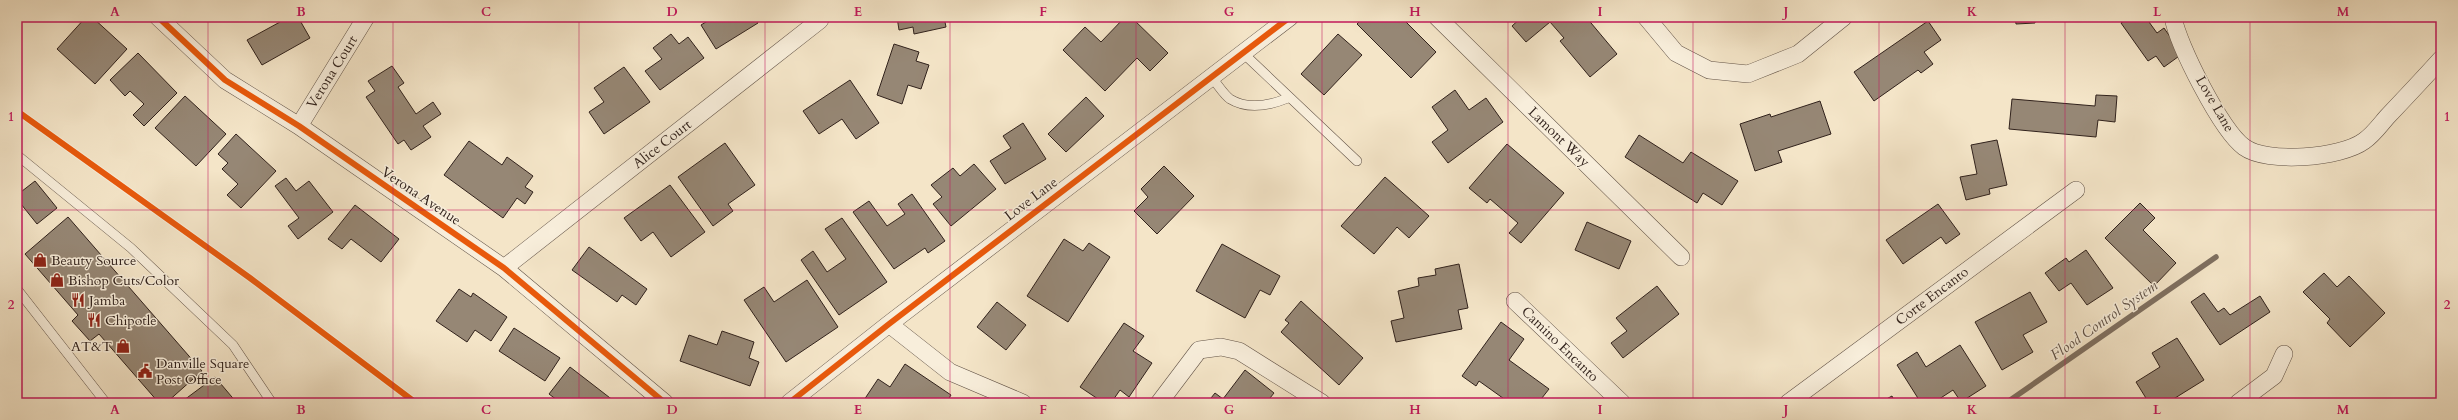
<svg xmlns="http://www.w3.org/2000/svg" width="2458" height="420" viewBox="0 0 2458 420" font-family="Cardo,serif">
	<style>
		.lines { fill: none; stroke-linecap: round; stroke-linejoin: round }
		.stream { stroke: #7e6f60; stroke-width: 5.5 }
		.building { fill: #968775; stroke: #31221c }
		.lane-casing { stroke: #625347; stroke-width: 10 }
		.street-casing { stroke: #625347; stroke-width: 18 }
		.lane { stroke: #f8eedb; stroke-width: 9 }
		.street { stroke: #f8eedb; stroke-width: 17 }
		.cycleway-casing { stroke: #f8eedb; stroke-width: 8 }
		.cycleway { stroke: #e8590c; stroke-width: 6 }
		.grid { fill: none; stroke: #c2185b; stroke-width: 1; stroke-opacity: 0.55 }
		.labels { text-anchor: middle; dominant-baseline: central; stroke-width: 3; stroke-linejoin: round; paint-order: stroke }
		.street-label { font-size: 14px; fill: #31221c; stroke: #f8eedb }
		.poi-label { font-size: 14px; fill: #31221c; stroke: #f8eedb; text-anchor: start }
		.water-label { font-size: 15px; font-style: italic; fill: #5e4f44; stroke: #f8eedb }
		.neatline { fill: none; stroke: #c2185b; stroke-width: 1.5 }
		.grid-label { font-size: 13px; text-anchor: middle; font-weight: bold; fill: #c2185b }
	</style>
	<rect width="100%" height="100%" fill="#f4e5c8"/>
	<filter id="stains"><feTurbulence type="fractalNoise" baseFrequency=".005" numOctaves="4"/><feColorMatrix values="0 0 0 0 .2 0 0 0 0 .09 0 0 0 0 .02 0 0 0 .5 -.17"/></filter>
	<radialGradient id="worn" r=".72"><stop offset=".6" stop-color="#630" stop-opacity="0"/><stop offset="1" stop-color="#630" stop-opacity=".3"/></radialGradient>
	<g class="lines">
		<path class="stream" d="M2397 401 2408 403
			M2006 403 2216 257"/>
	</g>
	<path class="building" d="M86 17H92L127 49 95 84 57 49Z
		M277 17H298L310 38 262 65 247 40 280 22Z
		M714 17H755L758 23 716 49 701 25Z
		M897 17H944L946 27 914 34 913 27 899 30Z
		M1125 17H1131L1168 53 1150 71 1137 58 1105 91 1063 50 1085 27 1101 42Z
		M1364 17H1401L1436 52 1411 78 1357 24Z
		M1522 17H1586L1617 54 1590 77 1560 41 1564 38 1550 22 1526 42 1512 26Z
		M2015 17H2035V23L2016 24Z
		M2130 17H2157L2149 22 2157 33 2164 28 2182 54 2164 67 2156 56 2148 61 2121 23Z
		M1928 21 1941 40 1924 52 1933 64 1921 73 1918 70 1874 101 1854 72Z
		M671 34 679 44 688 37 704 58 660 90 645 71 662 59 653 48Z
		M1338 34 1362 55 1324 95 1301 74Z
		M894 44 919 52 916 61 929 65 921 89 908 85 902 104 877 95Z
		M138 53 177 93 144 126 133 115 144 104 130 91 125 96 110 80Z
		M392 66 404 83 398 87 416 114 433 102 441 114 423 126 431 137 411 150 404 140 398 144 366 97 375 91 368 81Z
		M624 67 650 102 604 134 589 112 604 102 594 88Z
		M850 80 879 123 856 139 842 119 819 134 803 111Z
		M1455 90 1469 110 1486 98 1503 122 1448 163 1432 142 1448 130 1432 107Z
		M2096 95 2117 96 2115 122 2098 120 2096 137 2009 129 2012 99 2095 106Z
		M185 96 226 134 196 166 155 128Z
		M1086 97 1104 116 1066 152 1048 134Z
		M1820 101 1831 134 1778 151 1782 162 1755 171 1740 124 1770 114 1771 117Z
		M1023 123 1046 159 1005 184 990 161 1011 148 1003 136Z
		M236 134 276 171 241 208 227 195 238 184 222 169 228 163 218 154Z
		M1639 135 1683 163 1691 152 1738 181 1722 205 1703 193 1697 203 1625 157Z
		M1997 140 2007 185 1989 189 1990 194 1966 200 1960 177 1977 174 1971 145Z
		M469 141 502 165 507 157 533 176 525 187 533 192 525 204 517 198 503 218 444 175Z
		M725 143 755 185 728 204 733 211 713 226 678 177Z
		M1507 144 1564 193 1521 243 1509 233 1518 223 1490 199 1487 203 1469 188Z
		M974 164 996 189 951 226 933 204 942 197 931 185 953 168 960 176Z
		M1164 166 1194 196 1157 234 1134 211 1148 197 1141 189Z
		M1385 177 1429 216 1409 238 1397 227 1374 254 1341 226Z
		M286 178 296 191 309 181 333 212 298 239 288 226 299 218 275 186Z
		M35 181 57 208 37 224 17 199V195Z
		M670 185 705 232 671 257 653 232 641 241 624 218Z
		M912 194 945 241 928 253 925 248 894 269 853 212 869 201 887 226 905 214 898 204Z
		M2140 203 2155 218 2143 230 2176 263 2154 286 2105 238Z
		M1938 204 1960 234 1946 244 1941 237 1903 264 1886 240Z
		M355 205 399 239 381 262 351 239 342 249 328 239Z
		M68 217 202 371 166 403H159L99 334 90 341 72 321 78 315 25 254Z
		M842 218 887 282 839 315 801 260 813 251 827 272 846 259 825 229Z
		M1587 222 1631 241 1619 269 1575 250Z
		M1064 239 1083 251 1089 243 1110 257 1068 322 1027 296Z
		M1222 244 1280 276 1270 295 1260 290 1245 318 1196 291Z
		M589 247 647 289 636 305 622 295 617 302 572 270Z
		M2086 250 2113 288 2087 305 2071 283 2059 291 2045 273 2066 258 2069 262Z
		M1459 264 1468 308 1458 310 1462 329 1396 342 1391 321 1404 318 1398 291 1419 286 1418 278 1436 275 1435 269Z
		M2324 273 2337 287 2349 276 2385 313 2350 347 2327 323 2330 319 2303 292Z
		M807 280 838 327 786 362 744 300 764 287 774 302Z
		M1657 286 1679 314 1623 358 1611 343 1627 331 1616 318Z
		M459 289 471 297 473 293 507 317 491 341 475 330 467 342 436 321Z
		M2030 292 2047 322 2023 335 2033 352 2002 370 1975 322Z
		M2204 293 2218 312 2224 308 2230 315 2260 296 2270 312 2220 345 2191 302Z
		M1301 301 1363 358 1339 385 1281 332 1289 323 1285 320Z
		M997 302 1026 325 1006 350 977 327Z
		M1501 322 1524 339 1509 360 1549 389 1538 403H1505L1507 401 1479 381 1476 386 1462 376Z
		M1124 323 1144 336 1133 351 1152 363 1129 397 1120 390 1111 403H1104L1080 387Z
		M514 328 560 358 545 381 499 351Z
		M722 331 754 342 749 358 759 362 750 386 680 361 689 335 717 345Z
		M2177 338 2204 380 2167 403H2149L2136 382 2160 367 2152 353Z
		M1960 345 1986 386 1961 402 1953 390 1933 403H1921L1897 365 1917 352 1926 367Z
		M905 364 951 395 946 403H862L878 379 890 387Z
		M570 367 614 401 612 403H561L549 394Z
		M1245 370 1274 393 1266 403H1207L1215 393 1223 399Z
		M215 377 237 403H180Z
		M1892 396 1895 403H1879Z"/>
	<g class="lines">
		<defs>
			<path id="lane" d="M1243 53 1357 161
				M1211 77C1217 83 1223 94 1230 99 1248 110 1271 105 1288 98
				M17 155 131 248 233 345 272 403
				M17 289 106 403"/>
			<path id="street" d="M158 17 225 80 299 126 504 268 665 403
				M1437 17 1681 257
				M1646 17 1676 53 1709 70 1748 74 1798 54 1844 17
				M2173 17C2178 45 2221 130 2244 147 2267 164 2341 158 2364 141 2373 135 2380 125 2387 117 2405 98 2423 79 2441 59
				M299 126 366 17
				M504 268 820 20
				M1515 301 1622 403
				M889 324 950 372 1023 403
				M789 403 889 324 1290 17
				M1159 403 1199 350 1221 347 1239 351 1322 403
				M1788 403 2076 190
				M2238 403 2274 376 2284 354"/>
		</defs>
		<use href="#lane" class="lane-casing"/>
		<use href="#street" class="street-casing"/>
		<use href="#lane" class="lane"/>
		<use href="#street" class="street"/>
		<defs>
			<path id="cycleway" d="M158 17 225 80 299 126 504 268 665 403
				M17 111 250 278 416 403
				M789 403 889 324 1290 17"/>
		</defs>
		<use href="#cycleway" class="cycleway-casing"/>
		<use href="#cycleway" class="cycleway"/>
	</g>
	<path class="grid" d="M208 17V403M393 17V403M579 17V403M765 17V403M950 17V403M1136 17V403M1322 17V403M1508 17V403M1693 17V403M1879 17V403M2065 17V403M2250 17V403M17 210H2441"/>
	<defs>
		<symbol id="shop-bare" viewBox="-9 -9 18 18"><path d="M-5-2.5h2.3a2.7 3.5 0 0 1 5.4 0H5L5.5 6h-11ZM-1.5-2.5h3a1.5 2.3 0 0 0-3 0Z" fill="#8f2418" stroke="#f8eedb" stroke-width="2.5" paint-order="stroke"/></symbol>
		<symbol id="restaurant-bare" viewBox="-9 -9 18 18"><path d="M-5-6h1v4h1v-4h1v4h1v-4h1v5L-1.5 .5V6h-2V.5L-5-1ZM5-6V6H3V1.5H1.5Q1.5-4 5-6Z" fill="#8f2418" stroke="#f8eedb" stroke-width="2.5" paint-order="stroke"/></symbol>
		<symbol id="civic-bare" viewBox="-9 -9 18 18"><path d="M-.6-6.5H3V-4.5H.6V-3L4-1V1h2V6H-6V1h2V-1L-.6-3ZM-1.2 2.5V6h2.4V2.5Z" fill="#8f2418" stroke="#f8eedb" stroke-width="2.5" paint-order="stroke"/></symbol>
	</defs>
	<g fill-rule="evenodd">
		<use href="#shop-bare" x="30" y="250" width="20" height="20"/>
		<use href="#shop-bare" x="47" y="270" width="20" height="20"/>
		<use href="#restaurant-bare" x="68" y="290" width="20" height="20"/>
		<use href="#restaurant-bare" x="84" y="310" width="20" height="20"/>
		<use href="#shop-bare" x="113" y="336" width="20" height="20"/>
		<use href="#civic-bare" x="135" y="361" width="20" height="20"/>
	</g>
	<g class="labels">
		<g class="street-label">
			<text transform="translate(332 72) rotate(-58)">Verona Court</text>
			<text transform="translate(2215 104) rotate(60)">Love Lane</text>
			<text transform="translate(1559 137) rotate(44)">Lamont Way</text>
			<text transform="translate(662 144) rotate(-38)">Alice Court</text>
			<text transform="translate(421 196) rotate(34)">Verona Avenue</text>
			<text transform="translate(1031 199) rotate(-37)">Love Lane</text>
			<text transform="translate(1932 296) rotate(-37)">Corte Encanto</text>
			<text transform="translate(1560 344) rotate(44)">Camino Encanto</text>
		</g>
		<g class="poi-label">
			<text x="51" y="260">Beauty Source</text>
			<text x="68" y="280">Bishop Cuts/Color</text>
			<text x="89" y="300">Jamba</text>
			<text x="105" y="320">Chipotle</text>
			<text x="112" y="346" text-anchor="end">AT&amp;T</text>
			<text x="156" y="363">Danville Square<tspan x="156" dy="16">Post Office</tspan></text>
		</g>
		<g class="water-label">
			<text transform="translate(2104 320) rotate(-35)">Flood Control System</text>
		</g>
	</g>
	<rect width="2458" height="420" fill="none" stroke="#f4e5c8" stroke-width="44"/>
	<rect x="22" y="22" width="2414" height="376" class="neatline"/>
	<g class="grid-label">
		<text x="115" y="16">A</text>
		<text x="301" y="16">B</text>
		<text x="486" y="16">C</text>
		<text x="672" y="16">D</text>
		<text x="858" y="16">E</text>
		<text x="1043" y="16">F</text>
		<text x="1229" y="16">G</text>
		<text x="1415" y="16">H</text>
		<text x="1600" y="16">I</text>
		<text x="1786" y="16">J</text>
		<text x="1972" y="16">K</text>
		<text x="2157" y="16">L</text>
		<text x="2343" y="16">M</text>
		<text x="11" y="121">1</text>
		<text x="2447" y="121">1</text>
		<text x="11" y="309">2</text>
		<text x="2447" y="309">2</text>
		<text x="115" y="414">A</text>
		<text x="301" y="414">B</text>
		<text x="486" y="414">C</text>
		<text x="672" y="414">D</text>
		<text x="858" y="414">E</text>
		<text x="1043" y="414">F</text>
		<text x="1229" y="414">G</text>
		<text x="1415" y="414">H</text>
		<text x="1600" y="414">I</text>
		<text x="1786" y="414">J</text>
		<text x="1972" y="414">K</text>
		<text x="2157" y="414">L</text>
		<text x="2343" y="414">M</text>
	</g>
	<rect width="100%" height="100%" filter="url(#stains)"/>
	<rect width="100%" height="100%" fill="url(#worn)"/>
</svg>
